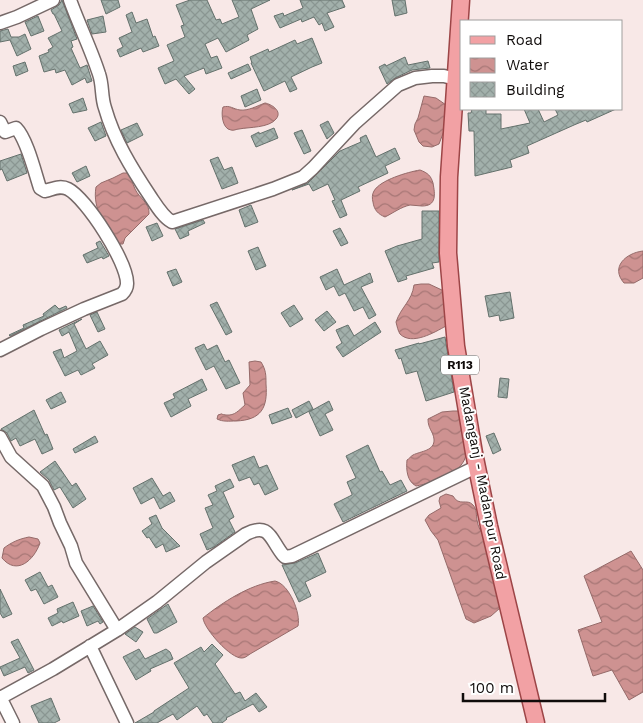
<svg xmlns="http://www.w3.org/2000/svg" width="643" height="723" viewBox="0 0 643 723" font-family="'Work Sans',sans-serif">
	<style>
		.water { fill: url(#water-waves); stroke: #956a69 }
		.building { fill: url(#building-cross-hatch); stroke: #64716c }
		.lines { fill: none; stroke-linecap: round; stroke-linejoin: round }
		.minor-casing { stroke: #766968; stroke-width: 15 }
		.major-casing { stroke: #9d4547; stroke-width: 19 }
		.minor { stroke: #fff; stroke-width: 12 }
		.major { stroke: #f2a1a4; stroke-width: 16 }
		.labels { text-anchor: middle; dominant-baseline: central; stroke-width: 4; stroke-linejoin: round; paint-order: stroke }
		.shield { fill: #fff; stroke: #585554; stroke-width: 1 }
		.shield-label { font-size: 12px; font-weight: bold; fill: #100c0b }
		.street-label { font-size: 14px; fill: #100c0b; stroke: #fff }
	</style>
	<defs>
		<pattern id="water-waves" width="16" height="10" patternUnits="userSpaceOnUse" patternTransform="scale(1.25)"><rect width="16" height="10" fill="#ce9291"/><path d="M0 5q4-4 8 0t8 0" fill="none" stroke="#a67675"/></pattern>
		<pattern id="building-cross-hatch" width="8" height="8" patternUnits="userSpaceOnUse" patternTransform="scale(1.25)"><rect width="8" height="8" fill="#a2b0ab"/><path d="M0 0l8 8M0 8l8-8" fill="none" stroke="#8a9692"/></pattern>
	</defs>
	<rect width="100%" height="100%" fill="#f8e8e7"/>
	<path class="water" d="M424 96 436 98 449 107 450 123 444 131 439 144 432 147 423 146 419 142 414 130 415 124 418 118Z
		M265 103C271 104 283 111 276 119 269 128 249 127 239 129 236 129 234 131 231 130 222 129 221 113 223 107 230 105 233 109 240 110 248 111 257 106 265 103Z
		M420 170C428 173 431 176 433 183 435 194 437 206 422 206 418 206 414 205 410 205 401 207 393 213 385 217 378 214 374 210 373 202 372 199 372 194 374 191 380 180 408 172 420 170Z
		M123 173H129C132 178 132 183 135 189 139 198 150 203 149 214L125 238 123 244H118C106 225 92 210 96 187L101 183 113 178Z
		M643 251V278L634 283H624C610 267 626 253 643 251Z
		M421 284H429L444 291 446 326C435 332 412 346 400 334 398 331 397 326 396 322 401 307 412 301 414 285Z
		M255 361 261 362C266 370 266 375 266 384 268 408 261 420 236 421 229 421 223 422 217 419L218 415C225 413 218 414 226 415 235 416 239 410 245 405L243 393 250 385 249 362Z
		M453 411H459C461 422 468 444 466 454 464 473 433 483 416 486 407 481 406 470 407 460 409 459 411 456 413 455 421 451 435 451 434 439 433 431 428 429 428 419L442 412Z
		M446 494 453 496C459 507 467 498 473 505 477 509 476 515 477 520 478 527 481 532 485 538L501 598 500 608 491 616 474 623 466 619 438 540 431 531 425 520 429 515 441 508 439 501 440 497Z
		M29 537 38 539 40 543C34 560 17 576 2 558L4 548C12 542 19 539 29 537Z
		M631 551 643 570V692L629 700 612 670 593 676 578 630 602 622 584 576Z
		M275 581C289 584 301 613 298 626L250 654C247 656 245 658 242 658 231 659 204 629 203 618 223 602 249 585 275 581Z"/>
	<path class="building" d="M62 0 77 39 71 41 73 47 71 48 80 68 87 65 92 81 87 83 85 78 72 85 65 70 56 73 55 69 44 72 39 56 49 52 48 50 53 47 48 38 62 31 54 14H53L51 10 59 5Z
		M101 0H118L120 7 106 14Z
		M190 0H207L216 20 220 19 222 24 239 17 232 0H270L251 9 258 29 247 35 249 40 226 52 218 38 205 44 211 58 217 56 222 68 206 74 204 68 184 76 195 89 189 94 176 79 165 84 158 68 174 61 167 45 185 37 181 26 184 25 176 5Z
		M300 0H342L345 7 327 13 334 27 325 31 322 23 319 25 314 17 302 22 301 19 280 28 274 16 283 13 284 16 303 8Z
		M392 0H405L407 13 395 16Z
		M132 12 136 23 147 19 153 37 155 36 159 46 143 52 141 48 120 57 117 50 123 47 119 38 132 32 126 15Z
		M38 16 44 31 31 36 25 22Z
		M103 16 106 32 92 34 87 20Z
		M8 29 11 37H19L25 34 31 49 17 56 10 40 0 42V31Z
		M312 38 322 63 312 67 291 77 297 89 290 92 285 81 264 91 251 63H252L250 57 268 49 269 52 295 40 297 44Z
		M405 57 408 65 428 61 430 68 412 70 395 78 387 84 379 67 385 64 386 66Z
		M25 62 28 71 16 76 13 66Z
		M248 64 251 70 231 79 228 73Z
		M257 89 261 100 245 107 241 96Z
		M83 98 87 110 73 113 69 104Z
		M472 109H486V114H501V129L530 123 524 109H538L544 122 558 115 555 109H616L587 122 586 120 574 125 527 146 529 153 510 160 512 167 475 176 474 131H469L468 113H471Z
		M328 121 334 133 327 139 320 125Z
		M101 122 106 136 95 141 88 128Z
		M137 123 143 135 127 143 121 130Z
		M274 128 278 138 256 147 251 136 259 132V134Z
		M302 130 311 151 304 154 294 133Z
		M366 135 376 157 395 148 400 159 385 166 388 173 358 187 360 191 341 200 347 215 340 218 332 201 335 200 328 184 313 191 309 184 292 190 308 183 340 151 361 142 360 138Z
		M21 154 27 173 7 181 2 169 0 170V161Z
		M218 157 224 170 232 167 238 183 222 189 210 160Z
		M86 166 90 176 77 182 72 173Z
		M251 205 258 222 245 227 239 210Z
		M422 211H439V262L432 263 434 268 406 276 407 279 398 282 385 251 397 246 422 239Z
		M203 220 205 223 188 231 189 235 180 239 175 229Z
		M157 223 163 236 152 241 146 227Z
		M340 228 348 243 341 246 333 231Z
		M100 241 109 256 103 259 102 257 87 263 83 255 98 248 96 243Z
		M258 247 266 266 256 270 248 251Z
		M176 269 182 282 173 286 167 272Z
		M337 269 344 285 370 273 373 282 361 287 376 315 369 319 363 307 354 311 345 293 339 296 334 286 326 290 320 277Z
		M510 292 514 318 500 321 499 315 489 317 485 296Z
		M217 302 232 332 226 335 210 305Z
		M55 305 59 309 66 306 67 308 10 336 9 335 24 328 23 325 44 316 43 314Z
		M294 305 303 319 290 327 281 313Z
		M327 311 336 322 324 331 315 320Z
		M97 312 105 329 98 332 90 315Z
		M82 319 74 324 86 349 100 341 108 355 92 364 95 368 81 375 78 370 65 376 53 352 61 349 64 358 77 351 69 332 62 336 59 330Z
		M375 322 381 332 343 357 336 347 342 343 336 330 348 325 354 336Z
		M445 337 454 392 426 401 417 371 406 374 401 358 399 359 395 350 419 343V344Z
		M204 344 207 350 217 345 225 362 229 360 240 383 226 389 214 366 206 370 195 348Z
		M500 378 509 379 507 398 498 397Z
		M202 379 207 390 188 399 191 406 171 417 164 403 175 398 173 394Z
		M61 392 66 402 51 409 46 400Z
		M309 401 313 409 296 418 292 410Z
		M329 401 333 410 325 414 333 430 320 436 309 412Z
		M288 408 292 417 272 424 269 415Z
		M34 410 45 435 47 434 53 449 42 454 35 439 20 446 16 438 11 441 7 433 1 429Z
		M494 433 501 450 493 454 486 436Z
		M95 436 98 442 75 453 73 449Z
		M368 445 380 472 382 471 390 485 401 480 407 491 343 522 334 504 352 495V494L347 482 356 478 346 456Z
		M254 456 259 468 267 465 278 489 265 495 259 483 254 485 250 477 239 481 232 465Z
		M55 461 72 486 76 483 86 499 73 508 60 487 54 490 49 480 40 472Z
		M152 478 163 496 170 492 175 501 160 509 154 497 141 504 133 488Z
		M230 479 234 487 223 492 234 517 229 520 235 532 214 547 207 550 200 534 213 528 205 508 213 505 208 495 217 491 215 486Z
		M156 515 162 528 180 546 166 552 163 544 156 548 149 537 147 538 142 531 152 524 149 518Z
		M318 553 326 572 305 582 311 596 299 602 282 565 295 563Z
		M40 572 48 587 52 585 58 597 44 604 36 589 31 591 25 580Z
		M0 589 12 614 3 618 0 613Z
		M73 602 79 616 63 623 62 621 52 626 48 618 58 613 57 609Z
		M168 604 177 622 157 633H154L147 619Z
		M93 606 103 622 100 624 98 621 87 626 81 611Z
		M135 627 143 632 136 642 125 634Z
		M18 639 34 670 28 673 25 667 4 676 0 667 20 658 11 642Z
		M212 644 223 655 215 664 235 694 240 692 245 701 256 693 267 707 259 712 253 704 226 718 227 719 222 723H213L207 714 204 716 197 706 177 720 173 714 157 723H135L154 712V711L189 688 174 663 201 647 204 652Z
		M139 649 145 659 166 649 170 652 173 659 150 669 151 671 136 680 123 657Z
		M51 698 60 720 54 723H39L31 706Z"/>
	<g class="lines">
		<defs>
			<path id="minor" d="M70 0C79 25 91 49 99 74 103 85 101 97 105 108 114 140 132 169 150 196 156 205 163 217 172 222L273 189 303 177 313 168 355 123 398 85 415 78 432 76H444L456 79
				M0 23 17 17 53 0
				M0 122 5 132 16 128C27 139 35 173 40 188L45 191C53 189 60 185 68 189 86 198 128 263 127 284 127 288 125 291 122 294L84 309 41 329 0 350
				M0 437 11 457 43 486 54 507 60 523 71 546 76 563 117 630
				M90 646 127 723
				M0 697 13 723
				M0 698 53 669 117 630 157 602 206 562 246 534C270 522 270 539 283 555L285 557 292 556 476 467"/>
			<path id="major" d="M461 0 449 177 448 253 456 346 474 453 489 526 536 723"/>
		</defs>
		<use href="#minor" class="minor-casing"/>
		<use href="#major" class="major-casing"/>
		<use href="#minor" class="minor"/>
		<use href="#major" class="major"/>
	</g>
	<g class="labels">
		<rect class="shield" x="441" y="355.5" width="38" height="19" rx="4"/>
		<g class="shield-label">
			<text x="460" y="365">R113</text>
		</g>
		<g class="street-label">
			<text transform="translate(483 483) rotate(79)">Madanganj - Madanpur Road</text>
		</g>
	</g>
	<rect x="460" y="20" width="162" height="90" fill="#ffffff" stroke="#9f9e9d"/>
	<rect x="470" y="36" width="25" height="8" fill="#f2a1a4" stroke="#9f9e9d"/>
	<text x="506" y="45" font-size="15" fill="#100c0b">Road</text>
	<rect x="470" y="58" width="25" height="15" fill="url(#water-waves)" stroke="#9f9e9d"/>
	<text x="506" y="70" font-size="15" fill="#100c0b">Water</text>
	<rect x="470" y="82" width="25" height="15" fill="url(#building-cross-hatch)" stroke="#9f9e9d"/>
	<text x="506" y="95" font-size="15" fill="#100c0b">Building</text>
	<path d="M463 693v8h142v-8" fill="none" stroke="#100c0b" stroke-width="2.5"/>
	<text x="470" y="693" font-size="15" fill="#100c0b" stroke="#ffffff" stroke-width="4" paint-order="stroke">100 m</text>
</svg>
